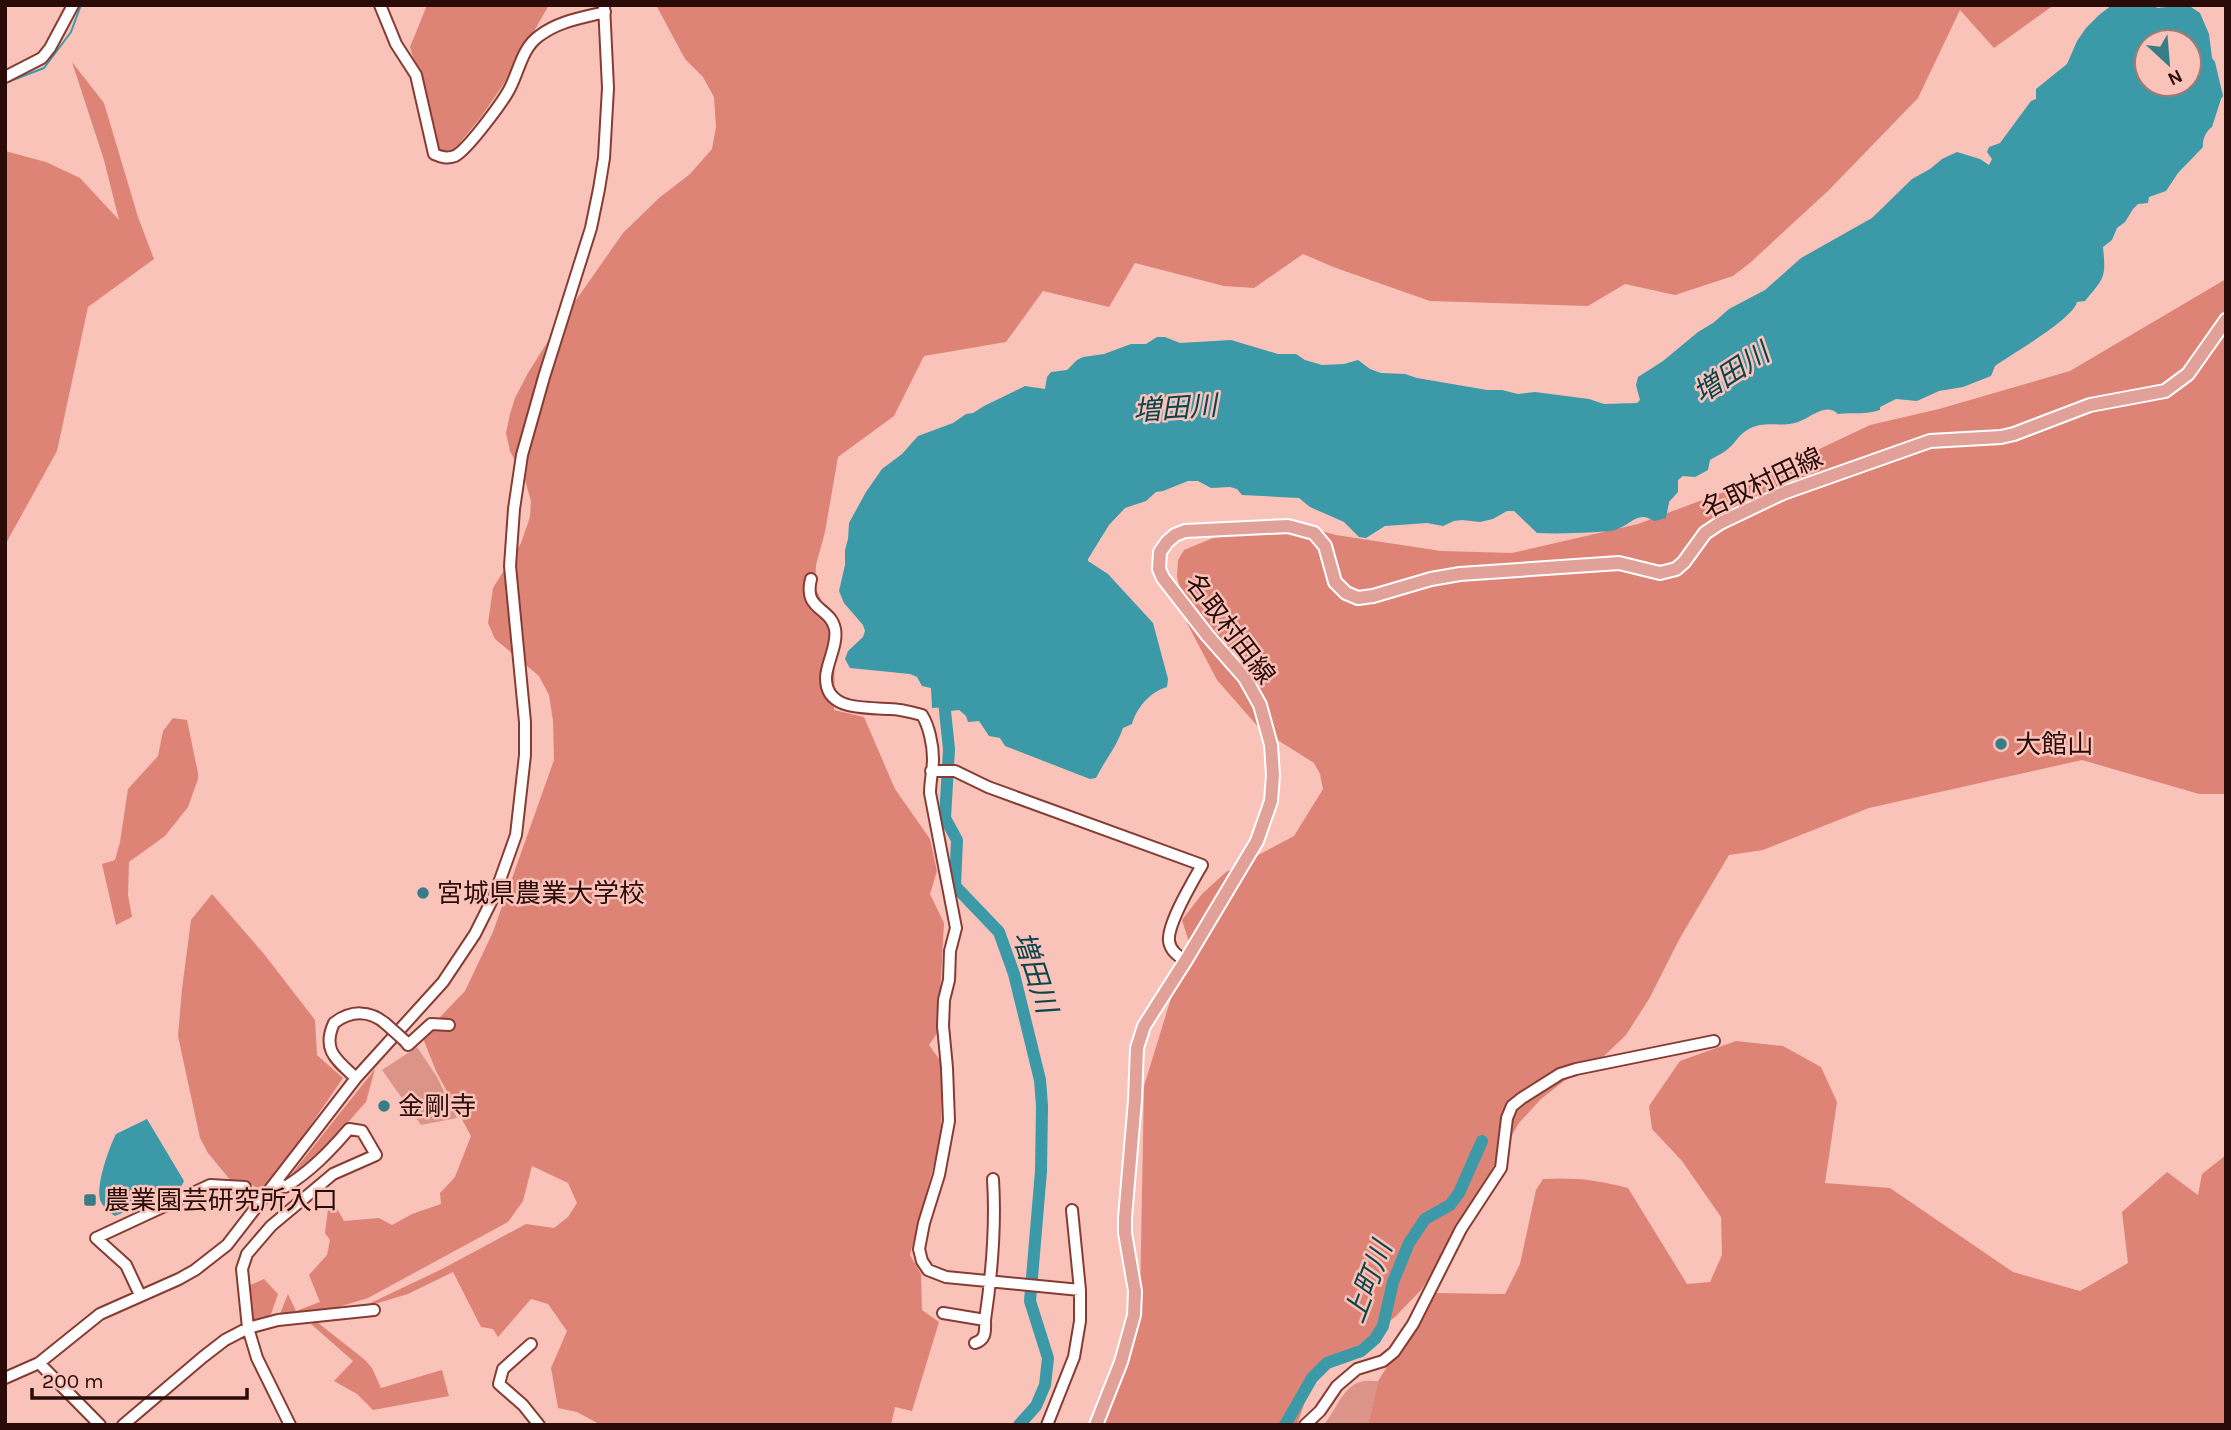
<svg xmlns="http://www.w3.org/2000/svg" width="2231" height="1430" viewBox="0 0 2231 1430" font-family="Karla,'Noto Sans JP',sans-serif">
	<style>
		.green { fill: #dc9388 }
		.forest { fill: #dd8477 }
		.water { fill: #3b99a8; fill-rule: evenodd }
		.lines { fill: none; stroke-linecap: round; stroke-linejoin: round }
		.stream { stroke: #3b99a8; stroke-width: 2 }
		.river { stroke: #3b99a8; stroke-width: 12 }
		.minor-casing { stroke: #873c33; stroke-width: 14 }
		.major-casing { stroke: #fff; stroke-width: 16 }
		.minor { stroke: #fff; stroke-width: 10 }
		.major { stroke: #e1a199; stroke-width: 12 }
		.minor-bridge-casing { stroke: #873c33; stroke-width: 14; stroke-linecap: butt }
		.minor-bridge { stroke: #fff; stroke-width: 10 }
		.poi-dot { fill: #367d87; stroke: #f9c3ba; stroke-width: 2.5 }
		.labels { text-anchor: middle; dominant-baseline: central; stroke-width: 5; stroke-linejoin: round; paint-order: stroke }
		.street-label { font-size: 26px; fill: #2a0b08; stroke: #f9c3ba }
		.poi-label { font-size: 26px; fill: #2a0b08; stroke: #f9c3ba; text-anchor: start }
		.water-label { font-size: 28px; font-style: italic; fill: #0c454d; stroke: #f9c3ba }
	</style>
	<rect width="100%" height="100%" fill="#f9c3ba"/>
	<path class="green" d="M417 1047 437 1077 457 1118 421 1125 382 1070Z
		M1378 1381 1368 1425H1323C1336 1412 1342 1387 1360 1382 1366 1380 1373 1381 1378 1381Z"/>
	<path class="forest" d="M427 5H549L505 82 481 117 453 151H437L433 127 410 47Z
		M656 5H2054L1994 48 1960 10 1918 98 1829 190 1751 262 1733 276 1675 295 1625 284 1588 306 1430 301 1336 268 1303 254 1254 288 1224 286 1135 263 1109 307 1043 291 1006 342 924 356 894 416 838 457 825 532 816 565 815 587 835 628 834 710 864 717 895 789 930 839 937 871 930 894 944 923 938 1032 929 1045 942 1063 941 1138 910 1255 921 1274 922 1310 939 1322 912 1411 895 1407 891 1425H601L577 1412 558 1408 551 1368 567 1331 548 1304 531 1299 498 1337 493 1329 481 1327 453 1272 408 1294 358 1309 442 1269 526 1224 554 1228 568 1217 577 1203 568 1183 532 1166 523 1201 508 1222 368 1298 322 1312 279 1316 288 1294 296 1311 320 1302 309 1275 327 1255 330 1240 325 1233 328 1209 336 1207 344 1221 379 1218 392 1225 412 1214 441 1204 440 1193 455 1177 471 1136 436 1071 422 1036 465 991 493 932 554 760 553 721 549 695 539 676 495 639 488 623 493 588 521 543 530 517 531 501 525 480 510 451 506 433 510 414 515 398 528 373 555 330 623 233 659 198 690 174 712 149 716 127 714 97 703 77 685 59Z
		M72 62 104 103 138 217 154 259 88 307 57 451 5 545V151L46 162 80 178 119 220 104 160Z
		M2226 279V794H2199L2082 760 1869 808 1763 850 1729 855 1680 938 1649 999 1626 1035 1603 1057 1564 1081 1541 1099 1519 1123 1422 1289 1395 1317 1312 1381 1297 1425H1100L1140 1300 1144 1086 1172 995 1194 958 1182 920 1202 894 1226 872 1294 836 1323 789 1320 774 1314 763 1260 729 1217 680 1187 623 1177 576 1178 560 1184 550 1218 536 1266 526 1295 524 1336 535 1441 551 1512 553 1638 524 1748 483 1870 425 1939 409 2070 371Z
		M173 718 187 720 198 773V779L188 807 165 836 129 862 128 895 132 917 116 925 102 864 115 860 120 842 128 789 158 756 163 731Z
		M212 894 264 954 315 1020 317 1055 343 1078 264 1193 248 1182 231 1181 208 1153 200 1138 178 1036 182 989 191 920Z
		M1736 1041 1783 1046 1821 1067 1837 1102 1825 1183 1890 1188 2013 1272 2080 1291 2128 1263 2122 1212 2167 1172 2198 1195 2202 1174 2226 1155V1425H1368L1378 1381 1434 1293 1505 1294 1520 1264 1536 1190 1543 1179C1573 1177 1599 1180 1628 1188L1687 1284 1710 1282 1722 1255 1721 1217 1682 1161 1652 1129 1649 1106 1680 1061Z
		M375 1069 366 1102 316 1158 286 1181Z
		M264 1279 278 1294 270 1317 252 1320 248 1286Z
		M317 1322 365 1360 372 1368 381 1388 442 1370 449 1396 373 1410 357 1394 334 1381 353 1361 311 1324Z"/>
	<path class="water" d="M2112 5H2155L2157 8 2188 5 2200 13 2209 34 2212 58 2215 62 2223 96 2221 99 2212 127C2206 131 2202 140 2203 147L2178 173 2166 191 2149 197 2148 203 2138 204 2133 209 2125 222 2117 228 2112 240 2103 247C2106 278 2105 277 2085 301L2077 302C2073 319 2012 354 1995 366L1991 376 1963 387 1939 391 1917 401 1896 399 1880 407V410C1865 415 1854 412 1838 414 1825 402 1811 418 1798 422 1781 428 1766 420 1749 429 1738 435 1737 441 1729 448 1724 453 1716 456 1710 460L1708 470 1695 477 1683 476 1678 480V492L1669 502 1666 518 1654 521C1637 510 1632 525 1615 530 1610 532 1604 531 1598 532 1577 533 1558 534 1537 533L1514 511H1507L1493 519 1480 522 1462 520 1454 521 1443 526 1427 523 1385 526 1366 538 1359 537 1344 522 1310 507 1299 498 1242 495 1237 489 1230 487 1211 488 1198 481H1188L1163 491 1156 492 1146 501 1125 508 1109 525 1088 559V561L1108 574 1153 623 1168 679 1167 687C1150 692 1137 707 1132 724L1123 728C1116 748 1105 760 1096 778L1090 779 1005 746 1000 738 989 736 979 721 968 722 966 716 959 710 950 711 949 707 932 708 931 688 922 686 917 677 910 674 850 668 845 659 848 651 863 637 865 631 863 625 844 603 839 591 845 565V550L848 539 849 523 866 492 882 469 902 454 918 436 953 423 966 414 973 413 984 406 1025 386 1045 389 1047 377 1051 372 1067 370 1077 360 1083 357 1104 354 1131 344H1146L1157 337H1165L1180 343 1231 340 1278 354H1296L1305 360 1322 365 1344 364 1358 360 1370 369 1381 373 1405 374 1417 378 1487 390H1502L1518 394 1535 392 1589 399 1604 404 1637 403 1640 400 1636 385 1638 377 1663 361 1698 332 1713 323 1729 309 1765 290 1801 258 1872 218 1912 179 1930 169 1942 159 1957 152 1980 159 1989 165 1992 159 1987 152 1989 147 2000 143 2031 101 2036 99V89L2067 64 2077 41 2086 28 2099 15ZM2147 42H2189V84H2147Z
		M147 1119 184 1181 181 1187 115 1216C109 1212 103 1207 100 1200 96 1184 109 1148 116 1134Z"/>
	<g class="lines">
		<path class="stream" d="M5 83 44 68 71 32 81 5"/>
		<path class="river" d="M943 692 949 749 945 818 957 840 955 886 999 932 1014 974 1040 1080 1042 1106 1041 1171 1030 1301 1048 1358 1045 1385 1036 1406 1019 1425
			M1285 1425 1312 1378 1327 1363 1361 1351 1375 1339 1383 1326 1393 1282 1409 1243 1425 1219 1450 1205 1459 1193 1482 1141"/>
		<defs>
			<path id="minor" d="M380 5 396 44 416 75 434 154C441 157 447 159 455 156 467 150 503 102 510 88 519 71 522 48 539 36 559 21 581 18 605 12
				M5 77 42 58 50 48 73 5
				M811 579C803 611 830 606 835 629 838 644 827 662 826 677 825 712 867 707 890 709 900 709 911 712 922 715 929 726 933 745 933 759 933 770 930 781 930 793L956 928 950 951 949 980 944 1000 943 1026 947 1068 949 1121 939 1175 924 1223 919 1249 922 1261 928 1270 946 1277 1080 1290V1321L1074 1357 1047 1425
				M931 771H955L988 787 1202 865C1193 881 1167 924 1169 941 1170 950 1178 957 1186 960
				M405 1041 408 1045 431 1024 449 1025
				M356 1078C338 1061 321 1051 334 1023 351 1010 370 1010 386 1024
				M277 1182 285 1187C311 1171 330 1151 349 1129L362 1131 376 1155 333 1174 271 1226 247 1254 242 1269 248 1328 257 1358 290 1425
				M1072 1210 1080 1290
				M140 1295 126 1265 96 1238 210 1185 245 1187
				M943 1313 985 1320C992 1273 996 1226 993 1179
				M975 1343C987 1339 985 1330 985 1320
				M531 1344 503 1369 499 1384 523 1405 539 1425
				M39 1363 100 1425
				M5 1378 39 1363 100 1314 179 1279 195 1270 227 1245 356 1078 443 982 475 934 495 894 516 835 525 755V722L510 566 514 509 522 455 544 377 591 228 599 189 604 158 608 88 604 5
				M123 1425 203 1357 225 1340 248 1328 278 1320 374 1310
				M1305 1425 1320 1411 1337 1386 1357 1369 1383 1361 1394 1352 1413 1324 1461 1229 1501 1168 1507 1118 1512 1106 1522 1098 1560 1074 1576 1069 1714 1041"/>
			<path id="major" d="M1096 1425 1121 1362 1134 1315 1135 1291 1125 1233V1218L1135 1100 1137 1048 1144 1026 1186 960 1257 841 1271 801 1273 775 1271 745 1260 705 1245 678 1208 636 1163 578 1159 569 1160 552 1167 542 1175 535 1185 531 1288 526 1314 533 1325 546 1335 582 1346 593 1358 598 1373 596 1431 579 1460 574 1619 563 1660 573 1676 569 1684 562 1705 533 1720 523 1783 493 1930 441 2001 437 2014 434 2090 405 2165 391 2188 374 2226 320"/>
		</defs>
		<use href="#minor" class="minor-casing"/>
		<use href="#major" class="major-casing"/>
		<use href="#minor" class="minor"/>
		<use href="#major" class="major"/>
		<defs>
			<path id="minor-bridge" d="M386 1024 405 1041"/>
		</defs>
		<use href="#minor-bridge" class="minor-bridge-casing"/>
		<use href="#minor-bridge" class="minor-bridge"/>
	</g>
	<g class="poi-dot">
		<circle cx="2001" cy="744" r="7"/>
		<circle cx="423" cy="893" r="7"/>
		<circle cx="384" cy="1106" r="7"/>
		<rect x="83" y="1193" width="14" height="14" rx="3.5"/>
	</g>
	<g class="labels">
		<g class="street-label">
			<text transform="translate(1762 483) rotate(-25)">名取村田線</text>
			<text transform="translate(1230 629) rotate(53)">名取村田線</text>
		</g>
		<g class="poi-label">
			<text x="2015" y="744">大館山</text>
			<text x="437" y="893">宮城県農業大学校</text>
			<text x="398" y="1106">金剛寺</text>
			<text x="104" y="1200">農業園芸研究所入口</text>
		</g>
		<g class="water-label">
			<text transform="translate(1731 373) rotate(-33)">増田川</text>
			<text transform="translate(1175 408) rotate(-4)">増田川</text>
			<text transform="translate(1035 972) rotate(72)">増田川</text>
			<text transform="translate(1368 1282) rotate(-69)">上町川</text>
		</g>
	</g>
	<rect width="2231" height="1430" fill="none" stroke="#2a0b08" stroke-width="14"/>
	<g transform="translate(2168 63) rotate(154)"><circle r="33" fill="#f9c3ba" stroke="#a67973" stroke-width="2"/>
	<path d="M0-5L12 26L0 18L-12 26Z" fill="#367d87"/>
	<text y="-10" font-size="19" font-weight="bold" text-anchor="middle" fill="#2a0b08">N</text>
	</g>
	<path d="M32 1388v10h215v-10" fill="none" stroke="#2a0b08" stroke-width="3.5"/>
	<text x="42" y="1388" font-size="21" fill="#2a0b08" stroke="#f9c3ba" stroke-width="5" paint-order="stroke">200 m</text>
</svg>
